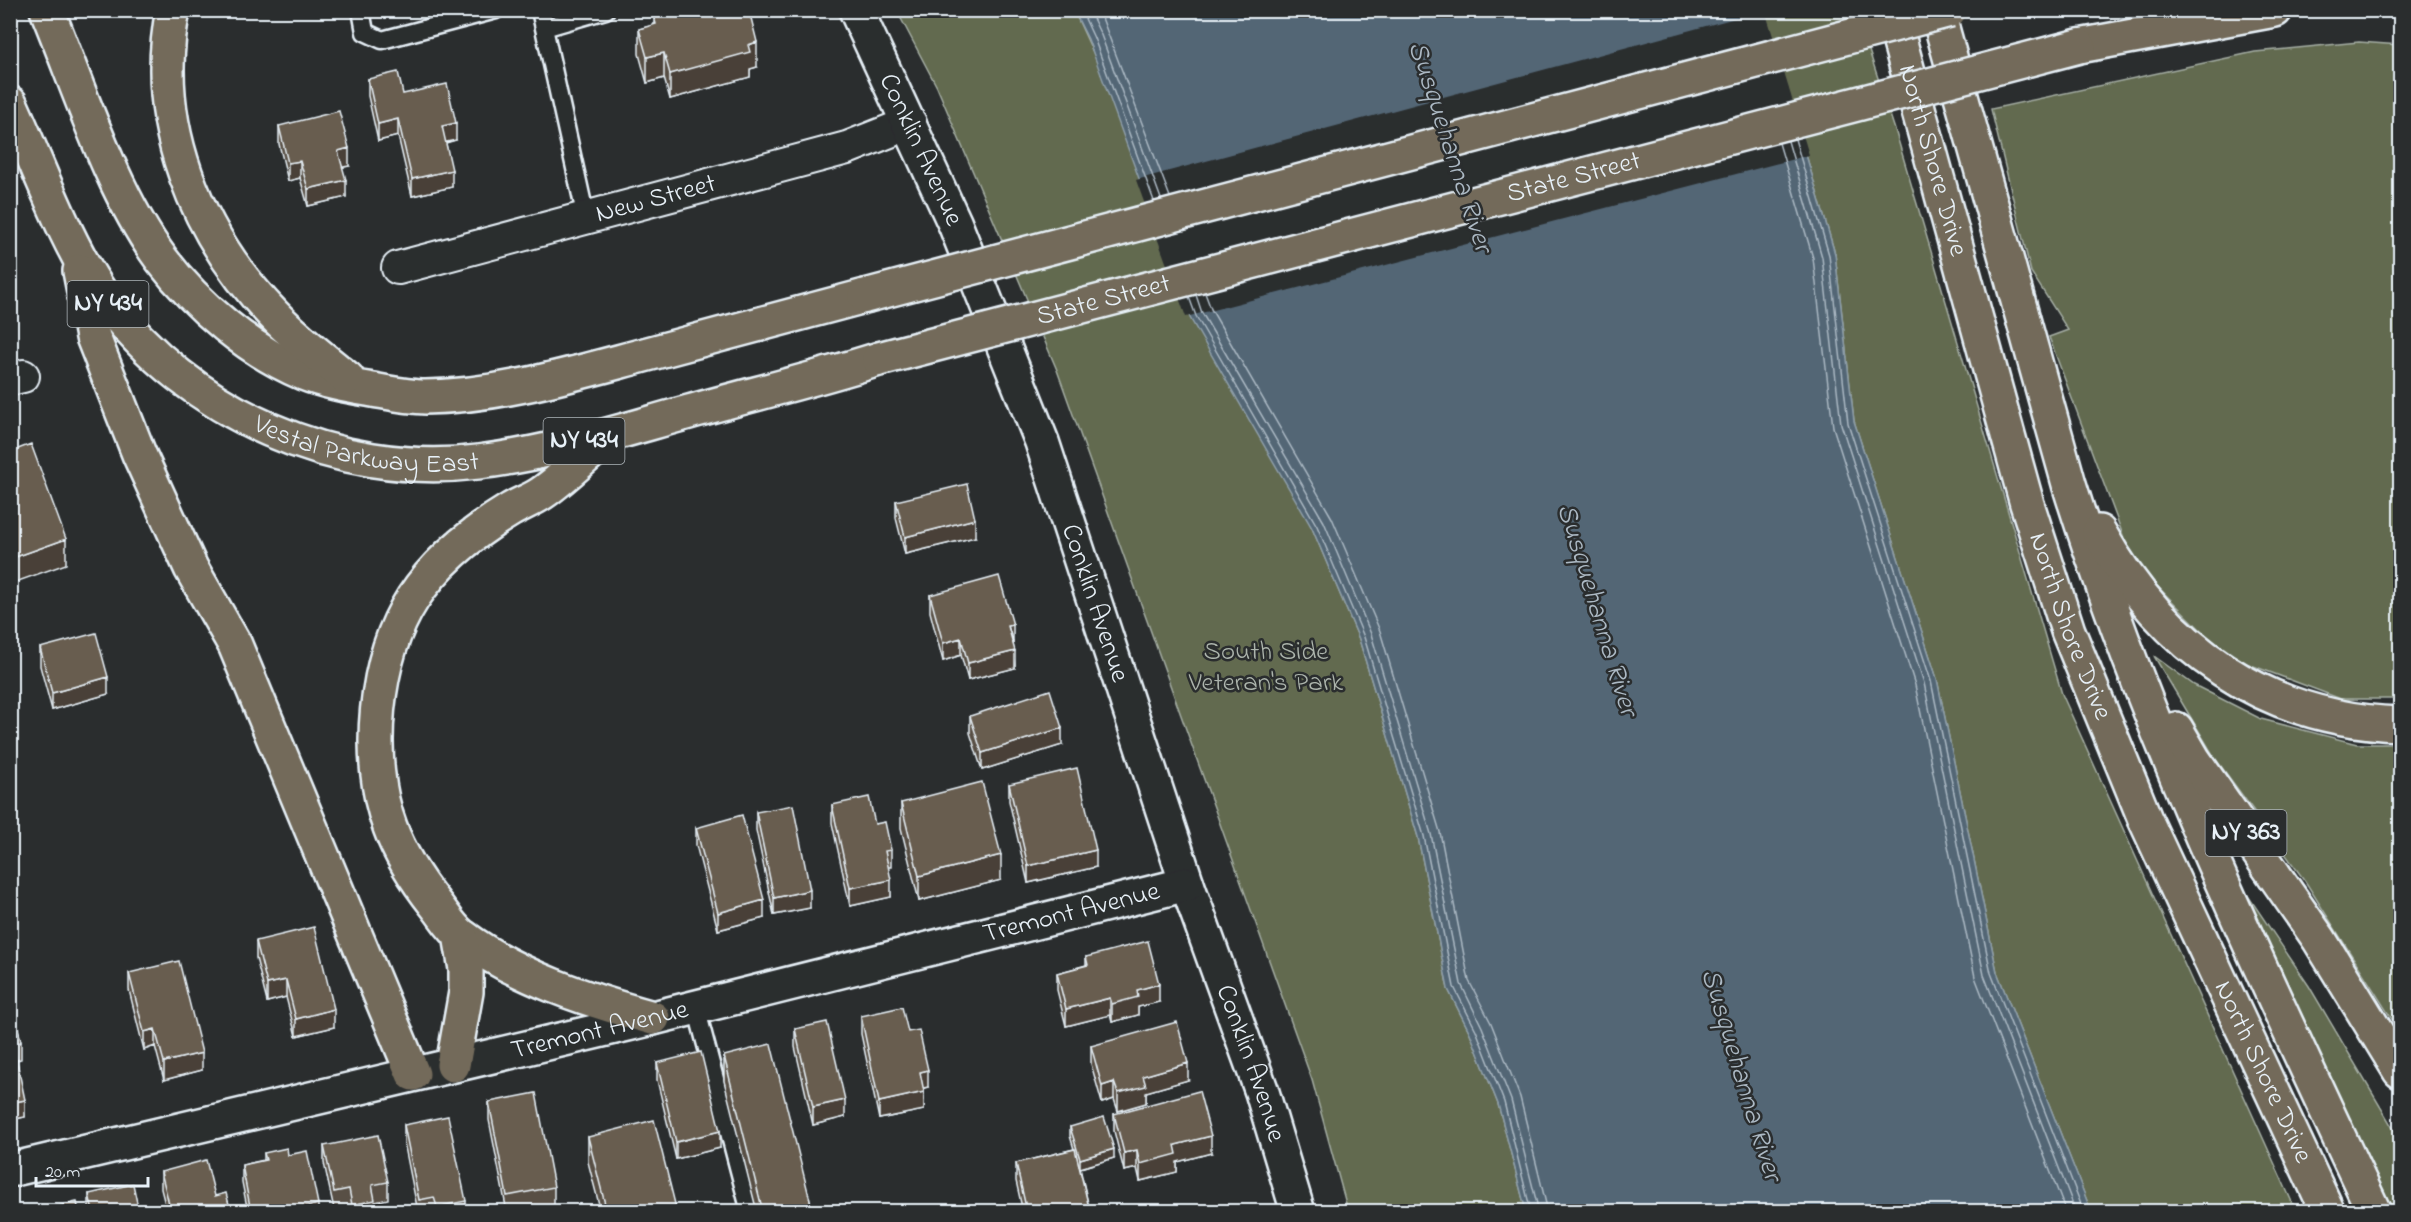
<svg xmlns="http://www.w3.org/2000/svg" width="2411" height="1222" viewBox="0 0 2411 1222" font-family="'Indie Flower',sans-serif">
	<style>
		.green { fill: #626a50; stroke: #a5aea4; stroke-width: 1.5 }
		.water { fill: #526675; stroke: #8e9ea9; stroke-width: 1.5 }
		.pier { fill: #2a2d2e }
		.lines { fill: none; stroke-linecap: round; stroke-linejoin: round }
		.shore { stroke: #acb9c4; stroke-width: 1.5 }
		.lane-casing { stroke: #e8f1f8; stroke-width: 21 }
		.street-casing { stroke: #e8f1f8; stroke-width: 36 }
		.secondary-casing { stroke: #e8f1f8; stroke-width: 38 }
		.primary-casing { stroke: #e8f1f8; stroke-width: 38 }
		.lane { stroke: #2a2d2e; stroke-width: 16 }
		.street { stroke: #2a2d2e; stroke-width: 32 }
		.secondary { stroke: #2a2d2e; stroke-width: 33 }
		.primary { stroke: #736b5a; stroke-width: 33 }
		.primary-bridge-casing { stroke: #e8f1f8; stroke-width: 38; stroke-linecap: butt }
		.primary-bridge { stroke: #736b5a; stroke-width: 33 }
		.wall { fill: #595044; stroke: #e8f1f8; stroke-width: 1.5 }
		.shaded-wall { fill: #494137; stroke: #e8f1f8; stroke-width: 1.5 }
		.building { fill: #685d4f; stroke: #e8f1f8; stroke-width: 1.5 }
		.labels { text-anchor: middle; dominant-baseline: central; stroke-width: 5; stroke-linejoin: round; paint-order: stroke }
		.shield { fill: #2a2d2e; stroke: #afb6bb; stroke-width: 1.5 }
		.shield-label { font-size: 26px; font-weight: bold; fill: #e8f1f8 }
		.street-label { font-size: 27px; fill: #e8f1f8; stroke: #2a2d2e }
		.park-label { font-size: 27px; fill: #acb4ac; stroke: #2a2d2e }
		.water-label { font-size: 28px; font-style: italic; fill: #acb9c4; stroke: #2a2d2e }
	</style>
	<rect width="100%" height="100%" fill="#2a2d2e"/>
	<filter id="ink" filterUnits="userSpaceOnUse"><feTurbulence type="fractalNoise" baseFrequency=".0167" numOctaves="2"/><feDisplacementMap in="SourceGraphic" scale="12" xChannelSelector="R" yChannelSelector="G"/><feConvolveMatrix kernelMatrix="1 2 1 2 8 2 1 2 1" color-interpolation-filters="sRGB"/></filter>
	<g filter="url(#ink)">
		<path class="green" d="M897 11H1074L1312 528 1359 639 1418 837 1448 989 1470 1033 1498 1104 1526 1211H1348L1312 1080 1057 370 937 87Z
			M1764 11H1856L1896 133 2062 694 2296 1211H2091L1997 972 1937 679 1854 421 1835 254Z
			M2359 42 2400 45V699H2341L2227 656 2133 562 2049 337 2068 330 2031 272 1991 109 2255 52Z
			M2154 656 2194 685 2261 719 2357 744H2400V1032L2305 881 2215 758Z
			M2234 875 2309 986 2400 1140V1211H2387Z"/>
		<path class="water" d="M1074 11H1764L1835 254 1854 421 1937 679 1997 972 2091 1211H1526L1498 1104 1470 1033 1448 989 1418 837 1359 639 1312 528 1190 318 1088 39Z"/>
		<path class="pier" d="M1765 10 1809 155 1186 317 1136 180Z"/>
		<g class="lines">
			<path class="shore" d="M1081 10 1094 38 1154 201
				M1089 10 1101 35 1161 199
				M1099 10 1170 197
				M1795 139 1829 255 1848 423 1931 681 1991 973 2084 1212
				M1788 141 1822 257 1841 424 1924 683 1984 975 2076 1212
				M1779 143 1813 258 1833 427 1915 685 1975 977 2066 1212
				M1205 293 1211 309 1332 518 1380 631 1440 832 1469 981 1491 1023 1520 1097 1548 1212
				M1196 295 1202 313 1324 522 1371 634 1431 834 1461 984 1482 1027 1511 1100 1539 1212
				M1189 297 1196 316 1317 526 1364 637 1424 836 1454 987 1476 1030 1504 1102 1531 1212"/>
			<defs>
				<path id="lane" d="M361 10 365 32 382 40 496 10
					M540 10 586 218
					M544 28 606 10
					M696 1007 750 1212"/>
				<g id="street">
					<path id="s1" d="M398 268 847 148 910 123"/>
					<path d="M10 379 23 376"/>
				</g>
				<g id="secondary">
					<path id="s2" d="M856 10 955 224 1042 442 1187 884 1262 1092 1298 1212"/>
					<path id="s3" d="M10 1170 653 1018 1187 884"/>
				</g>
				<g id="primary">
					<path d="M47 10C80 90 111 191 162 260 197 306 250 351 303 373 325 382 350 386 373 390 390 393 408 397 425 397 499 396 572 374 644 355 717 335 791 316 865 296"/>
					<path d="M173 10C150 123 196 234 274 315 297 339 322 358 347 378"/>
					<path id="s4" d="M1891 10 2027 504 2068 631 2145 819 2328 1212"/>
					<path d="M1937 10 2069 484C2147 735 2263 974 2374 1212"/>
					<path d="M2079 46 2275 10"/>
					<path id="s5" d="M10 103C38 164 66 246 105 299 188 413 337 479 478 462 549 454 620 431 689 412 753 394 816 379 879 359"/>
					<path d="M80 271 93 337 139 454 191 568 235 645 413 1074"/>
					<path d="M608 437C586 456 565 477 542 493 532 500 520 504 510 510 472 533 437 561 413 598 374 658 365 760 390 827 400 855 417 881 436 905 444 915 452 929 462 936 516 977 588 1000 653 1018"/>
					<path d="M2099 532C2163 648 2266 720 2400 724"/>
					<path d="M2176 729 2194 760 2319 939 2400 1071"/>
					<path d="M453 1065 466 992V969L460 935"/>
				</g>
			</defs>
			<use href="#lane" class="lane-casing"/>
			<use href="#street" class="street-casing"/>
			<use href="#secondary" class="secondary-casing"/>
			<use href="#primary" class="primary-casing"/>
			<use href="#lane" class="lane"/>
			<use href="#street" class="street"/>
			<use href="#secondary" class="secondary"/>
			<use href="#primary" class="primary"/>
			<defs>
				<g id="primary-bridge">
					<path d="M865 296 1950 10"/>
					<path id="s6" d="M879 359 2079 46"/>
				</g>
			</defs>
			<use href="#primary-bridge" class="primary-bridge-casing"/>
			<use href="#primary-bridge" class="primary-bridge"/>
		</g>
		<path class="wall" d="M654 17 757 67 750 69V77L670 99 664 78 647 83 639 54V29L654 25Z
			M368 79 403 94 456 140 446 143 452 187 412 196 398 136 378 141 368 96Z
			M279 126 349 166 342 167 346 197 308 206 300 178 288 181 279 144Z
			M896 501 975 537 905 554 896 518Z
			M930 595 1013 642 1015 668 968 680 961 655 943 661 930 612Z
			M40 648 108 694 52 710 40 666Z
			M970 716 1062 745 982 770 970 733Z
			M1009 784 1096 867 1028 883 1009 801Z
			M901 803 1001 880 919 901 901 828Z
			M832 805 875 824 891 850V867H888L891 897 850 906 832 823Z
			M756 812 810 908 774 915 756 830Z
			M696 828 764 918 718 930 696 845Z
			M256 941 334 1027 296 1036 286 997 267 1002 256 958Z
			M1086 957 1159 1002 1138 1007V1015L1112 1022 1110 1015 1066 1026 1057 990V973L1086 965Z
			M129 973 202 1070 164 1080 155 1046 144 1050 129 990Z
			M11 995 21 1042V1059L17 1060 25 1117 10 1120Z
			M861 1016 928 1087 924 1088V1110L879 1119 861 1034Z
			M795 1029 845 1117 813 1125 795 1047Z
			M1091 1046 1188 1080 1146 1092V1103L1118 1111 1114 1099 1102 1103 1091 1064Z
			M724 1056 813 1212H757L724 1081Z
			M657 1063 720 1148 676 1159 657 1080Z
			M489 1102 554 1187V1205L518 1212H507L489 1120Z
			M1114 1114 1211 1153 1177 1162V1172L1140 1181 1137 1168 1124 1171 1114 1131Z
			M404 1125 466 1201V1212H418L404 1142Z
			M1070 1127 1114 1158 1080 1168 1090 1212H1023L1016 1181V1163L1074 1149 1070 1136Z
			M588 1137 677 1212H601L588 1162Z
			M324 1146 388 1182V1199L375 1202V1212H350L349 1206 334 1209 324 1163Z
			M264 1153 288 1155 318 1212H248L242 1182V1165L264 1160Z
			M161 1172 231 1212H167L161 1189Z
			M89 1194 139 1212H89Z"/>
		<path class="shaded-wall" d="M757 42V67L750 69V77L670 99V74Z
			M664 53V78L647 83V57Z
			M398 119V136L378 141V124Z
			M456 123V140L442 143V126Z
			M349 148V166L338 168V151Z
			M300 161V178L288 181V163Z
			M452 170V187L412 196V179Z
			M346 180V197L308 206V189Z
			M975 519V537L905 554V537Z
			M66 539V564L10 584V559Z
			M1013 625V642L1008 626Z
			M961 638V655L943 661V643Z
			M1015 651V668L968 680V663Z
			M108 677V694L52 710V693Z
			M1062 728V745L982 770V753Z
			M1096 850V867L1028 883V866Z
			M1001 855V880L919 901V876Z
			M891 880V897L850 906V888Z
			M810 890V908L774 915V898Z
			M764 900V918L718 930V913Z
			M286 980V997L267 1002V984Z
			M1159 984V1002L1138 1007V1015L1112 1022V1004L1137 990Z
			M1110 998V1015L1066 1026V1009Z
			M334 1009V1027L296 1036V1019Z
			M155 1029V1046L144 1050V1032Z
			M202 1053V1070L164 1080V1062Z
			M1188 1063V1080L1146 1092V1103L1118 1111V1093L1143 1076Z
			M928 1070V1087L920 1089V1072Z
			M1114 1082V1099L1102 1103V1086Z
			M924 1092V1110L879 1119V1102Z
			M25 1100V1117L10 1120V1103Z
			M845 1100V1117L813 1125V1107Z
			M720 1131V1148L676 1159V1142Z
			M1211 1136V1153L1177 1162V1172L1140 1181V1164L1175 1145Z
			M1114 1149V1158L1080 1168V1159Z
			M1137 1150V1168L1124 1171V1153Z
			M318 1204V1212H282Z"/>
		<path class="building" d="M680 10H749L757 42 748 45 750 52 670 74 664 53 647 57 639 29 656 24 654 17Z
			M398 72 403 94 447 84 456 123 442 126 452 170 412 179 398 119 378 124 368 79Z
			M339 111 349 148 338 151 346 180 308 189 300 161 288 163 279 126Z
			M31 444 66 539 10 559V452Z
			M967 484 975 519 905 537 896 501Z
			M999 576 1013 625 1008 626 1015 651 968 663 961 638 943 643 930 595Z
			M96 633 108 677 52 693 40 648Z
			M1050 690 1062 728 982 753 970 716Z
			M1077 768 1096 850 1028 866 1009 784Z
			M982 782 1001 855 919 876 901 803Z
			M869 797 875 824 885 822 891 850 885 851 891 880 850 888 832 805Z
			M793 805 810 890 774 898 756 812Z
			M742 815 764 900 718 913 696 828Z
			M314 927 334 1009 296 1019 286 980 267 984 256 941Z
			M1148 941 1159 984 1137 990 1138 997 1112 1004 1110 998 1066 1009 1057 973 1088 965 1086 957Z
			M179 961 202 1053 164 1062 155 1029 144 1032 129 973Z
			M10 995 21 1042 13 1043 25 1100 10 1103Z
			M902 1007 908 1032 919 1030 928 1070 920 1072 924 1092 879 1102 861 1016Z
			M827 1022 845 1100 813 1107 795 1029Z
			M1177 1022 1188 1063 1143 1076 1146 1086 1118 1093 1114 1082 1102 1086 1091 1046Z
			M771 1044 813 1212H763L724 1056Z
			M701 1052 720 1131 676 1142 657 1063Z
			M1199 1091 1211 1136 1175 1145 1177 1154 1140 1164 1137 1150 1124 1153 1114 1114Z
			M536 1093 554 1187 507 1196 489 1102Z
			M448 1116 466 1201 437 1207 434 1197 419 1200 404 1125Z
			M1104 1117 1114 1149 1080 1159 1070 1127Z
			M654 1120 677 1212H607L588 1137Z
			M378 1135 388 1182 372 1185 375 1200 352 1205 349 1189 334 1192 324 1146Z
			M287 1148 288 1155 307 1151 318 1204 282 1212H251L242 1165 266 1160 264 1153Z
			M1075 1149 1090 1212H1027L1016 1163Z
			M206 1160 215 1196 226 1193 231 1212H171L161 1172Z
			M133 1184 139 1212H93L89 1194Z
			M77 1202 79 1212H34V1211Z"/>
	</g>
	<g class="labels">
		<g class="shield">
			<rect x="67.5" y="281" width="81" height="46" rx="4.5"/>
			<rect x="543.5" y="418" width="81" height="46" rx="4.5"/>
			<rect x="2205.5" y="810" width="81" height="46" rx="4.5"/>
		</g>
		<g class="shield-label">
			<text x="108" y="304">NY 434</text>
			<text x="584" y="441">NY 434</text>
			<text x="2246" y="833">NY 363</text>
		</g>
		<g class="street-label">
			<text stroke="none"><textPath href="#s2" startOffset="154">Conklin Avenue</textPath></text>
			<text stroke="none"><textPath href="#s4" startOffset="156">North Shore Drive</textPath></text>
			<text stroke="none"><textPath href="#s6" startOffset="718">State Street</textPath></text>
			<text stroke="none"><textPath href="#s1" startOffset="267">New Street</textPath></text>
			<text stroke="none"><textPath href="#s6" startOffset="232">State Street</textPath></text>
			<text stroke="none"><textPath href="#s5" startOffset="530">Vestal Parkway East</textPath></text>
			<text stroke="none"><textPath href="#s2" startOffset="640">Conklin Avenue</textPath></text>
			<text stroke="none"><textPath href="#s4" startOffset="642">North Shore Drive</textPath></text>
			<text stroke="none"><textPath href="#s3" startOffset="1092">Tremont Avenue</textPath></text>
			<text stroke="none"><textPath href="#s3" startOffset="606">Tremont Avenue</textPath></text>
			<text stroke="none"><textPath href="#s2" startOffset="1126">Conklin Avenue</textPath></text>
			<text stroke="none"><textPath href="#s4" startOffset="1128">North Shore Drive</textPath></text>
		</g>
		<g class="park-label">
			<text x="1266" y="652">South Side<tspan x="1266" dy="31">Veteran's Park</tspan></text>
		</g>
		<g class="water-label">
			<text transform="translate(1449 147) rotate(72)">Susquehanna River</text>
			<text transform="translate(1596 610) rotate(73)">Susquehanna River</text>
			<text transform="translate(1740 1075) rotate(73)">Susquehanna River</text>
		</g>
	</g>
	<rect width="2411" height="1222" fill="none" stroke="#2a2d2e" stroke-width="36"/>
	<rect x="18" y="18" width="2375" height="1186" fill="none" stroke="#e8f1f8" stroke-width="2" filter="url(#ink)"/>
	<path d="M36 1177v9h112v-9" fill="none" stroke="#e8f1f8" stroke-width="3"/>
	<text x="45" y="1177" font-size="18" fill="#e8f1f8" stroke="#2a2d2e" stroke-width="4.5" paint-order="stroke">20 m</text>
</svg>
